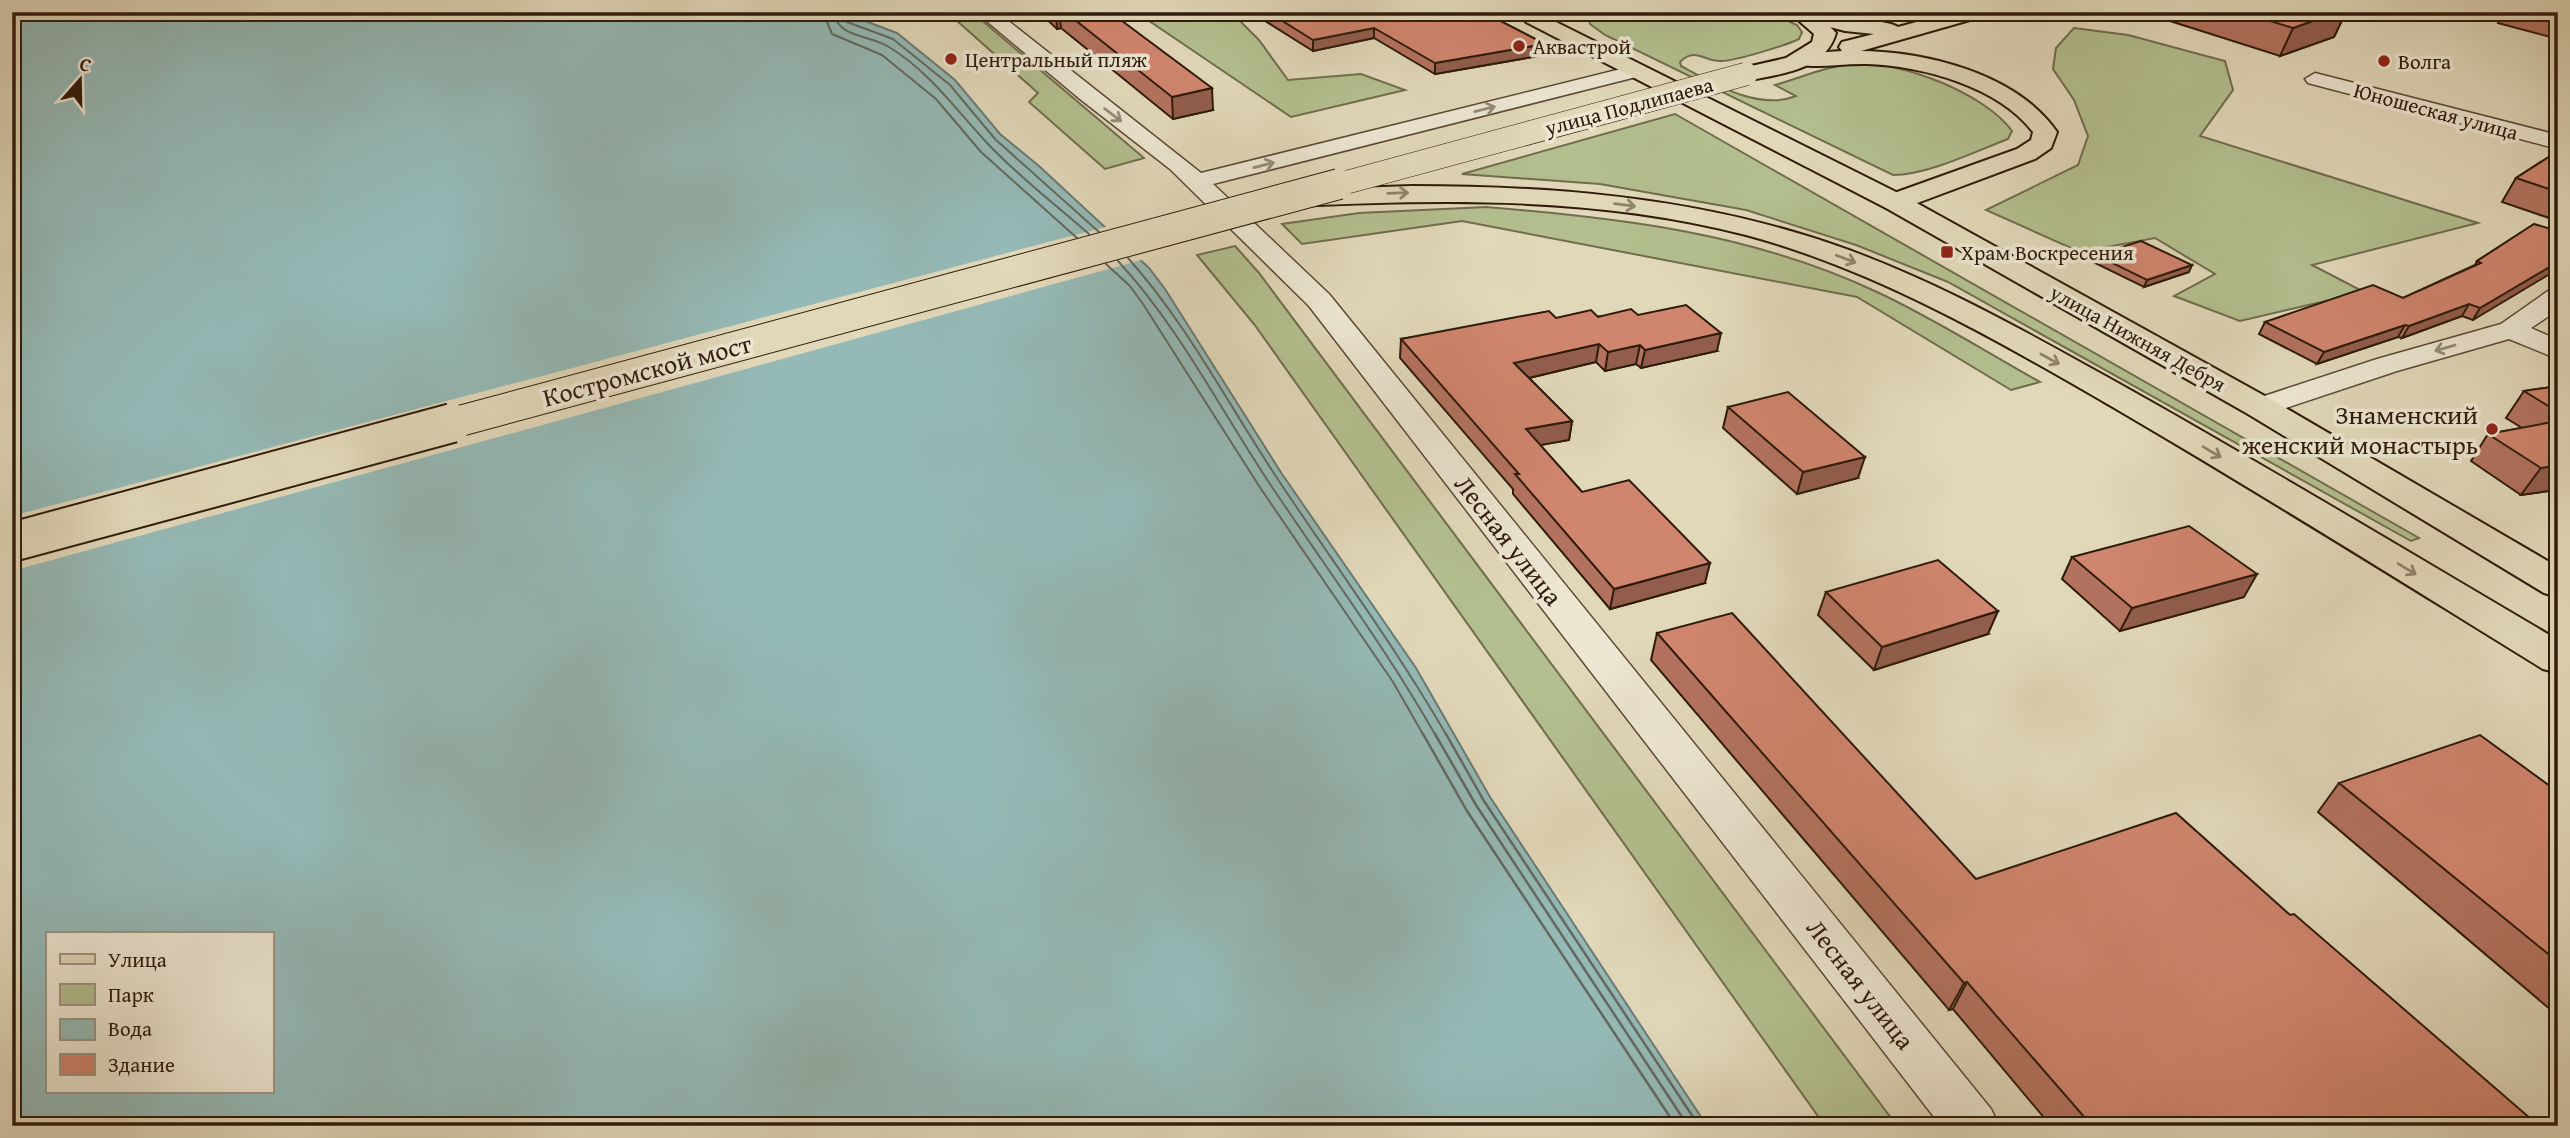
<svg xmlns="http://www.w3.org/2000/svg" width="2570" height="1138" viewBox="0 0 2570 1138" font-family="'Gentium Book Plus',serif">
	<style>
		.green { fill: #b3bf8f; stroke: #716d4d; stroke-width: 2 }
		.water { fill: #95b9b6; stroke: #6c7a72; stroke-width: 2; fill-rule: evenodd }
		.pier { fill: #e1d8ba }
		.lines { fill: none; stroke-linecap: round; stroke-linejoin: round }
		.shore-far1 { stroke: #626a60; stroke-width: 2 }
		.shore { stroke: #626a60; stroke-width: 2.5 }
		.street-casing { stroke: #5c4a37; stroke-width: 3 }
		.secondary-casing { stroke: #2f1b0b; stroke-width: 4 }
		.primary-casing { stroke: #2f1b0b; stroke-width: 4 }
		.highway-casing { stroke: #2f1b0b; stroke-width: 4 }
		.street { fill: #ece6d2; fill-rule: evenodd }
		.secondary { fill: #ece6d2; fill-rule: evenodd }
		.primary { fill: #e1d8ba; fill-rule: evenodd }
		.highway { fill: #e1d8ba; fill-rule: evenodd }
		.highway-bridge-far2-casing { stroke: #2f1b0b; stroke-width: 24; stroke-linecap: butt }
		.highway-bridge-far1-casing { stroke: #2f1b0b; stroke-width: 32; stroke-linecap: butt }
		.highway-bridge-casing { stroke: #2f1b0b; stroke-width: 42; stroke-linecap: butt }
		.highway-bridge-far2 { stroke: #e1d8ba; stroke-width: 23 }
		.highway-bridge-far1 { stroke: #e1d8ba; stroke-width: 30 }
		.highway-bridge { stroke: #e1d8ba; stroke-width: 38 }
		.wall { fill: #b3725f; stroke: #2f1b0b; stroke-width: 2 }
		.shaded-wall { fill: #925d4d; stroke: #2f1b0b; stroke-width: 2 }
		.building { fill: #d0856e; stroke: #2f1b0b; stroke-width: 2 }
		.oneway { stroke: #978b78 }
		.oneway2 { stroke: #91836b }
		.poi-dot { fill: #8f2418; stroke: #ece6d2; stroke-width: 2.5 }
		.labels { text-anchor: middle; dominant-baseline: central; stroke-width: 7; stroke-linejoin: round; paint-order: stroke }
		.far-poi-label { font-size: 21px; fill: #2f1b0b; stroke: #ece6d2; text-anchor: start }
		.far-street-label { font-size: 21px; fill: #2f1b0b; stroke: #ece6d2 }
		.street-label { font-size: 26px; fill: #2f1b0b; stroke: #ece6d2 }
		.poi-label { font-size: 26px; fill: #2f1b0b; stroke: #ece6d2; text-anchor: end }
	</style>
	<rect width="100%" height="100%" fill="#e1d8ba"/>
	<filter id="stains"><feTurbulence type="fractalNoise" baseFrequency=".00286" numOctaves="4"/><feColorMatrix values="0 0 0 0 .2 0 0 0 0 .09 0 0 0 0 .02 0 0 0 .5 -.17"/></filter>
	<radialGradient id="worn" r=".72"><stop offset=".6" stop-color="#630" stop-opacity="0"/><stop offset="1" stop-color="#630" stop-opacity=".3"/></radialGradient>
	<path class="green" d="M947 12H972L1144 158 1105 169 1029 102 1038 93Z
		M1136 12 1232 13 1259 40 1288 80 1361 74 1405 90 1291 117Z
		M1594 12H1767L1797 25 1802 32 1799 39C1787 45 1732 62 1720 61 1704 61 1695 47 1680 62L1681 66C1714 84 1758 111 1796 96L1775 85C1800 78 1827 66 1853 64 1898 59 1986 94 2012 131L2008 139C1974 152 1927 175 1893 175L1605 35 1590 24 1589 17Z
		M2074 28 2128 35 2225 61 2233 90 2200 136 2478 223 2312 265 2364 292 2240 321 2174 296 2215 274 2155 238 2080 252 1986 210 2078 165 2088 136 2074 100 2053 69 2056 48Z
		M1675 114 2419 538 2411 541 1948 282 1856 245 1746 210 1600 184 1462 174Z
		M1486 207C1621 218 1752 233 1877 292 1933 318 1986 352 2040 382L2011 390 1857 297 1462 221 1302 244 1282 224 1359 213Z
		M1235 246 1259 273 1897 1126H1825L1254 324 1197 255Z"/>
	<path class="water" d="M12 12H841L897 33 955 80 1000 134 1039 166 1149 268 1165 289 1282 474 1416 668 1490 797 1707 1126H12ZM47 933H271V1091H47Z"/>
	<path class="pier" d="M1109 226 1145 259 12 571V516Z"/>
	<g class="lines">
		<path class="shore-far1" d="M823 12 832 34 882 55 936 99 981 152 1077 238
			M834 12C837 38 871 35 889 47 930 72 956 110 988 144 1019 177 1056 205 1089 234
			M843 12 847 22 893 39 950 85 995 139 1099 232
			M1128 258C1187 324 1228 404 1277 478 1334 564 1395 646 1447 736
			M1118 261C1179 327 1220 409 1270 484 1326 568 1386 648 1436 736
			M1106 264 1130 286 1143 304 1261 489 1393 682 1424 736"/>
		<path class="shore" d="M1423 734 1467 811 1676 1126
			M1435 734 1476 805 1688 1126
			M1446 734 1484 801 1699 1126"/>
		<defs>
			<path id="street" d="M976 12H997L1201 173 1637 65 1644 67 1647 71 1644 75 1213 184 1329 294 1991 1109 1999 1126H1941L1309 306 1170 169 1080 99Z
				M2315 73 2558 135V149L2308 83 2305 79Z
				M2558 289V310L2531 328 2558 340V359L2509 339 2397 371 2271 413 2260 416 2249 413 2245 407 2249 401 2377 359 2501 324 2548 291Z"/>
			<path id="secondary" d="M1511 12H1538L1543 18 1533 24Z"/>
			<path id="primary" d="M1789 12C1807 12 1887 19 1898 27L1953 12H1987L1984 16 1861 51C1928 52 2017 74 2057 132L2051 148 2035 159 1904 208H1886L1882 202 1886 196 2017 149 2031 140 2033 132C1998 86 1922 66 1867 64 1844 63 1818 69 1796 64L1793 59 1796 54 1842 51 1839 47 1842 42 1874 34 1845 31 1792 17Z"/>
			<path id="highway" d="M1531 12 1540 14 1904 196 2272 400 2558 567V597L2544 593 2248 414 1886 208 1526 22 1523 18Z
				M1789 12 1819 15 1836 33C1825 71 1779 74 1746 81L1738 79 1735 74 1738 69 1786 58 1812 42 1814 34Z
				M1412 186C1545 186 1677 196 1804 235 1920 270 2028 333 2134 392 2276 472 2417 557 2558 640V673L2543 669C2400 581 2257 491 2111 406 1995 339 1876 270 1746 235 1600 197 1447 199 1297 206L1288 204 1284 198 1288 192 1297 190Z"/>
		</defs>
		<use href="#street" class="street-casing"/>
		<use href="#secondary" class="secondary-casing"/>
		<use href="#primary" class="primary-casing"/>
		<use href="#highway" class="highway-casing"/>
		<use href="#street" class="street"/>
		<use href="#secondary" class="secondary"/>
		<use href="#primary" class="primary"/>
		<use href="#highway" class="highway"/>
		<defs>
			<path id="highway-bridge-far2" d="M1333 186 1746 74"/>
			<path id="highway-bridge-far1" d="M445 425 1339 184"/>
			<path id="highway-bridge" d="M12 542 452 423"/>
		</defs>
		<use href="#highway-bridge-far2" class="highway-bridge-far2-casing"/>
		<use href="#highway-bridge-far1" class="highway-bridge-far1-casing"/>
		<use href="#highway-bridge" class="highway-bridge-casing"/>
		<use href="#highway-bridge-far2" class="highway-bridge-far2"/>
		<use href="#highway-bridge-far1" class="highway-bridge-far1"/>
		<use href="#highway-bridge" class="highway-bridge"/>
	</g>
	<path class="wall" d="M1039 12H1110L1213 110 1173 119 1061 28 1057 29Z
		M1251 12H1483L1545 44 1544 55 1435 74 1374 38 1313 51Z
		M2170 12H2346L2334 37 2280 56 2167 20Z
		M2503 12H2558V39L2498 23Z
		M2558 100V118L2549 116Z
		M2558 151V221L2502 202 2516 178Z
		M2534 224 2473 320 2462 316 2402 338 2398 337 2317 364 2259 334 2265 322 2403 298 2475 265 2477 261Z
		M2096 255 2189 272 2144 287 2093 262Z
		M1638 315 1717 351 1641 368 1636 364 1605 371 1596 362 1529 378 1572 421 1569 440 1540 445 1582 492 1705 583 1610 609 1513 494V489L1400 358 1401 339 1556 318Z
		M2558 386V504L2548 491 2521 495 2471 461 2488 434 2522 428 2506 418 2524 391Z
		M1728 407 1858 478 1797 494 1723 428Z
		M2072 557 2244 597 2120 631 2062 579Z
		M1826 592 1988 634 1874 670 1818 615Z
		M1657 633 1976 879 2290 915 2539 1126H2051L1953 1009 1949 1010 1651 660Z
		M2339 783 2558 792V1016L2318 812Z"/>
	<path class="shaded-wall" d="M1056 12H1059L1061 28 1057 29Z
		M2338 12H2346L2334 37 2280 56 2293 28Z
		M1374 28V38L1313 51V40Z
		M1545 44 1544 55 1435 74V63Z
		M1212 88 1213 110 1173 119 1172 97Z
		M2558 262V269L2473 320 2480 308Z
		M2192 265 2189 272 2144 287 2147 280Z
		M2469 304 2462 316 2402 338 2409 326Z
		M2405 325 2398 337 2317 364 2324 352Z
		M1721 333 1717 351 1641 368 1645 350Z
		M1599 344 1596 362 1512 382 1514 363Z
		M1640 345 1636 364 1605 371 1608 352Z
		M1572 421 1569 440 1524 448 1526 429Z
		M1865 457 1858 478 1797 494 1803 472Z
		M2558 465V478L2548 491 2521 495 2541 468Z
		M1710 563 1705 583 1610 609 1614 589Z
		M2257 574 2244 597 2120 631 2132 608Z
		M1998 611 1988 634 1874 670 1882 647Z
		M1967 982 1953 1009 1949 1010 1964 983Z"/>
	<path class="building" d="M1065 12H1110L1212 88 1172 97Z
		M1268 12H1483L1545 44 1435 63 1374 28 1313 40Z
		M2241 12H2338L2293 28Z
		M2546 12H2558V15Z
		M2558 151V192L2516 178Z
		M2534 224 2558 231V262L2480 308 2469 304 2409 326 2405 325 2324 352 2265 322 2373 285 2403 298 2481 263 2477 261Z
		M2141 241 2192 265 2147 280 2096 255Z
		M1686 305 1721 333 1645 350 1640 345 1608 352 1599 344 1514 363 1572 421 1526 429 1582 492 1629 480 1710 563 1614 589 1515 474H1519L1401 339 1549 311 1556 318 1591 310 1598 317 1631 309 1638 315Z
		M2558 386V412L2524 391Z
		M1788 392 1865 457 1803 472 1728 407Z
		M2558 421V465L2541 468 2488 434Z
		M2189 526 2257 574 2132 608 2072 557Z
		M1938 560 1998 611 1882 647 1826 592Z
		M1732 613 1976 879 2176 813 2290 915 2294 914 2539 1126H2092L1967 982 1964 983 1657 633Z
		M2480 735 2558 792V962L2339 783Z"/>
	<defs><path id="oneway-shaft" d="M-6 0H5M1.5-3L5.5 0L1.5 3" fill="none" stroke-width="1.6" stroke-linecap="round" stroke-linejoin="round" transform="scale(1.75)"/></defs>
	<g class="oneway">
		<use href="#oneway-shaft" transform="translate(1485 109) rotate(-14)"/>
		<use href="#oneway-shaft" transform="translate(1113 115) rotate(37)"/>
		<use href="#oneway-shaft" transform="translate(1264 165) rotate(-14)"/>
		<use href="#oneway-shaft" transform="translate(2445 348) rotate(164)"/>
	</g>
	<g class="oneway2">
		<use href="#oneway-shaft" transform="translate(1398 193) rotate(-2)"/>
		<use href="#oneway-shaft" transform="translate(1625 205) rotate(7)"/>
		<use href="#oneway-shaft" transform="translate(1846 259) rotate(21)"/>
		<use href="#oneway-shaft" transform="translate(2050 359) rotate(29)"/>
		<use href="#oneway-shaft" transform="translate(2212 452) rotate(31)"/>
		<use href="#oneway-shaft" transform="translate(2407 569) rotate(31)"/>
	</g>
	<g class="poi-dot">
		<circle cx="1519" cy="46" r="7"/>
		<circle cx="951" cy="59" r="7"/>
		<circle cx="2384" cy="61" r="7"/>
		<rect x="1940" y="245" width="14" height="14" rx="3.5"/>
		<circle cx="2492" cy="429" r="7"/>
	</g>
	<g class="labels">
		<g class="far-poi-label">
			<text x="1533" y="46">Аквастрой</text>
			<text x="965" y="59">Центральный пляж</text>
			<text x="2398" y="61">Волга</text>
			<text x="1961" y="252">Храм Воскресения</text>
		</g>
		<g class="far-street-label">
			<text transform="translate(1629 106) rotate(-15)">улица Подлипаева</text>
			<text transform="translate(2436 111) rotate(15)">Юношеская улица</text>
			<text transform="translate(2138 338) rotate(29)">улица Нижняя Дебря</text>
		</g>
		<g class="street-label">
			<text transform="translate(647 370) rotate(-15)">Костромской мост</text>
			<text transform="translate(1509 540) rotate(52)">Лесная улица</text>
			<text transform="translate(1861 984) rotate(52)">Лесная улица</text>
		</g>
		<g class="poi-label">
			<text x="2478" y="414">Знаменский<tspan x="2478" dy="30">женский монастырь</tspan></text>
		</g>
	</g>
	<rect width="2570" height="1138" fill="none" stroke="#e1d8ba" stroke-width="42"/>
	<rect x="14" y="14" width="2542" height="1110" fill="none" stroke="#2f1b0b" stroke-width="3.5"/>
	<rect x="21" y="21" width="2528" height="1096" fill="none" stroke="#2f1b0b" stroke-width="2"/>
	<rect x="46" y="932" width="228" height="161" fill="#ece6d2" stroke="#a09582" stroke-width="2"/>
	<rect x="60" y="954" width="35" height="10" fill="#e1d8ba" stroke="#a09582" stroke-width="2"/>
	<text x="108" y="967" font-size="21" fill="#2f1b0b">Улица</text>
	<rect x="60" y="984" width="35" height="21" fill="#b3bf8f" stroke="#a09582" stroke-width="2"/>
	<text x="108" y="1002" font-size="21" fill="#2f1b0b">Парк</text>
	<rect x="60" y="1019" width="35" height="21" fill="#95b9b6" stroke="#a09582" stroke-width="2"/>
	<text x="108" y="1036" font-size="21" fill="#2f1b0b">Вода</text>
	<rect x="60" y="1054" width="35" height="21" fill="#d0856e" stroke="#a09582" stroke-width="2"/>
	<text x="108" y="1072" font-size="21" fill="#2f1b0b">Здание</text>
	<g transform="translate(80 80) rotate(20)" stroke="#ece6d2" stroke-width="5" paint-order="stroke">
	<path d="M0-5L12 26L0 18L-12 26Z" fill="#2f1b0b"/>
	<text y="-10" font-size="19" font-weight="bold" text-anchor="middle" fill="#2f1b0b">С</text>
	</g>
	<rect width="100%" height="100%" filter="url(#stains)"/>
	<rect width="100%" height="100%" fill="url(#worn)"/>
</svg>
